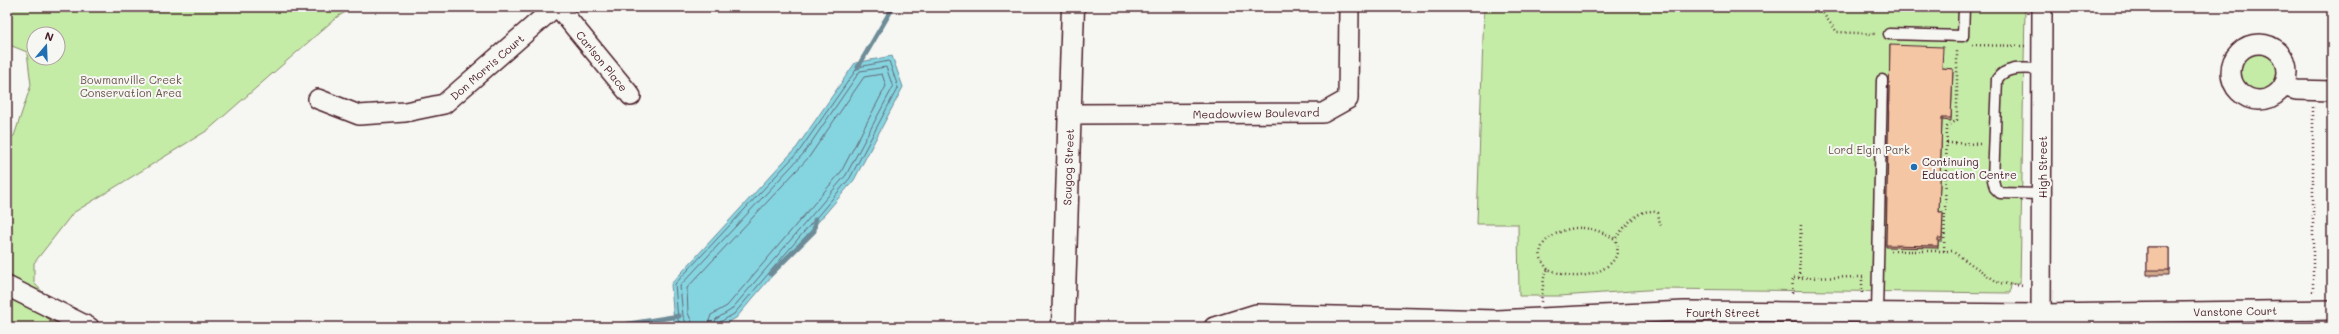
<svg xmlns="http://www.w3.org/2000/svg" width="2339" height="334" viewBox="0 0 2339 334" font-family="Mali,sans-serif">
	<style>
		.green { fill: #c4eca7; stroke: #878669; fill-rule: evenodd }
		.water { fill: #85d5e1; stroke: #6d8c98 }
		.lines { fill: none; stroke-linecap: round; stroke-linejoin: round }
		.shore { stroke: #626874; stroke-width: 1 }
		.stream { stroke: #6d8c98; stroke-width: 5 }
		.lane-casing { stroke: #4a1f2b; stroke-width: 13 }
		.street-casing { stroke: #4a1f2b; stroke-width: 22 }
		.secondary-casing { stroke: #4a1f2b; stroke-width: 25 }
		.path { stroke: #4a1f2b; stroke-width: 2.5; stroke-dasharray: 1 3; stroke-linecap: butt }
		.lane { stroke: #f6f6f2; stroke-width: 10 }
		.street { stroke: #f6f6f2; stroke-width: 19 }
		.secondary { stroke: #f6f6f2; stroke-width: 22 }
		.wall { fill: #d2aa8d; stroke: #4a1f2b }
		.building { fill: #f4c6a4; stroke: #4a1f2b }
		.poi-dot { fill: #1f6fb2; stroke: #f6f6f2; stroke-width: 1.5 }
		.labels { text-anchor: middle; dominant-baseline: central; stroke-width: 4; stroke-linejoin: round; paint-order: stroke }
		.street-label { font-size: 11px; fill: #4a1f2b; stroke: #f6f6f2 }
		.park-label { font-size: 11px; fill: #68524a; stroke: #f6f6f2 }
		.poi-label { font-size: 11px; fill: #4a1f2b; stroke: #f6f6f2; text-anchor: start }
	</style>
	<rect width="100%" height="100%" fill="#f6f6f2"/>
	<filter id="ink" filterUnits="userSpaceOnUse"><feTurbulence type="fractalNoise" baseFrequency=".025" numOctaves="2"/><feDisplacementMap in="SourceGraphic" scale="8" xChannelSelector="R" yChannelSelector="G"/><feConvolveMatrix kernelMatrix="1 2 1 2 8 2 1 2 1" color-interpolation-filters="sRGB"/></filter>
	<g filter="url(#ink)">
		<path class="green" d="M7 7H354L337 17 208 130 73 213 34 263V283L76 327H7V139L14 136 31 85 27 52 7 44ZM34 34H58V58H34Z
			M1484 7H2025L2020 284H2011L2010 293 1661 289 1560 296H1519L1518 224H1477Z
			M2239 72a21 21 0 1 1 42 0a21 21 0 1 1-42 0Z"/>
		<path class="water" d="M892 56 903 87 854 180 736 318 719 327H683L674 323 671 284 797 147 855 63Z"/>
		<g class="lines">
			<path class="shore" d="M683 327 678 320 675 284 800 150 858 67 889 61 898 87 850 178 734 314 720 322 718 327
				M688 327 683 316 680 286 804 153 860 71 886 67 893 87 846 175 731 310 716 319 713 327
				M694 327 688 313 687 288 809 157 864 77 882 74 886 86 841 172 727 306 711 315 707 327"/>
			<path class="stream" d="M858 67 893 7
				M771 274 814 231 815 220
				M610 327 679 316"/>
			<defs>
				<path id="lane" d="M1889 34 1963 36 1964 7
					M2042 194 2000 193 1995 188 1993 180 1997 79C2007 65 2026 69 2042 69
					M1877 313 1882 80"/>
				<path id="street" d="M558 7 631 96
					M2231 72a28 28 0 1 1 56 0a28 28 0 1 1-56 0Z
					M2283 86 2296 90 2332 91
					M318 99 359 115 405 112 444 104 555 7
					M1069 114 1323 113 1348 99 1349 7
					M7 286 89 327
					M1214 327 1256 314 1497 320 1684 311 2041 314 2332 310
					M2041 327 2042 7"/>
				<path id="secondary" d="M1063 327 1073 7"/>
			</defs>
			<use href="#lane" class="lane-casing"/>
			<use href="#street" class="street-casing"/>
			<use href="#secondary" class="secondary-casing"/>
			<path class="path" d="M1818 7 1837 32 1877 34
				M1972 45 2025 46
				M2313 107V294
				M1947 143 1982 144
				M1891 251H1952L1999 283 2024 286
				M1944 251 1947 127 1957 120V49
				M1548 269C1527 247 1554 230 1576 228 1590 227 1603 232 1615 239 1625 227 1639 205 1658 213L1660 224 1663 227
				M1799 278 1801 224
				M1792 293 1793 278 1866 277
				M1862 293V277
				M1541 302 1544 278 1548 269C1558 273 1568 277 1579 276 1597 275 1626 262 1615 239"/>
			<use href="#lane" class="lane"/>
			<use href="#street" class="street"/>
			<use href="#secondary" class="secondary"/>
		</g>
		<path class="wall" d="M1890 45 1942 68 1953 69 1951 121 1942 120 1939 212H1943L1942 241H1938V248L1886 247Z
			M2147 247H2169V275H2147Z"/>
		<path class="building" d="M1890 45 1943 47 1942 68 1953 69 1951 118H1942L1939 212H1943L1942 238H1938V246L1886 245Z
			M2147 247H2169V270H2147Z"/>
	</g>
	<circle class="poi-dot" cx="1914" cy="167" r="4"/>
	<g class="labels">
		<g class="street-label">
			<text transform="translate(602 61) rotate(51)">Carlson Place</text>
			<text transform="translate(487 67) rotate(-41)">Don Morris Court</text>
			<text transform="translate(1256 113) rotate(-1)">Meadowview Boulevard</text>
			<text transform="translate(1068 167) rotate(-88)">Scugog Street</text>
			<text transform="translate(2042 167) rotate(-90)">High Street</text>
			<text transform="translate(2235 311) rotate(-1)">Vanstone Court</text>
			<text x="1723" y="312">Fourth Street</text>
		</g>
		<g class="park-label">
			<text x="131" y="79">Bowmanville Creek<tspan x="131" dy="13">Conservation Area</tspan></text>
			<text x="1869" y="149">Lord Elgin Park</text>
		</g>
		<g class="poi-label">
			<text x="1922" y="161">Continuing<tspan x="1922" dy="13">Education Centre</tspan></text>
		</g>
	</g>
	<rect width="2339" height="334" fill="none" stroke="#f6f6f2" stroke-width="24"/>
	<rect x="12" y="12" width="2315" height="310" fill="none" stroke="#4a1f2b" stroke-width="1.5" filter="url(#ink)"/>
	<g transform="translate(46 46) rotate(19)"><circle r="19" fill="#f6f6f2" stroke="#b1a0a2"/>
	<path d="M0-3L7 15L0 10L-7 15Z" fill="#1f6fb2"/>
	<text y="-6" font-size="11" font-weight="bold" text-anchor="middle" fill="#4a1f2b">N</text>
	</g>
</svg>
